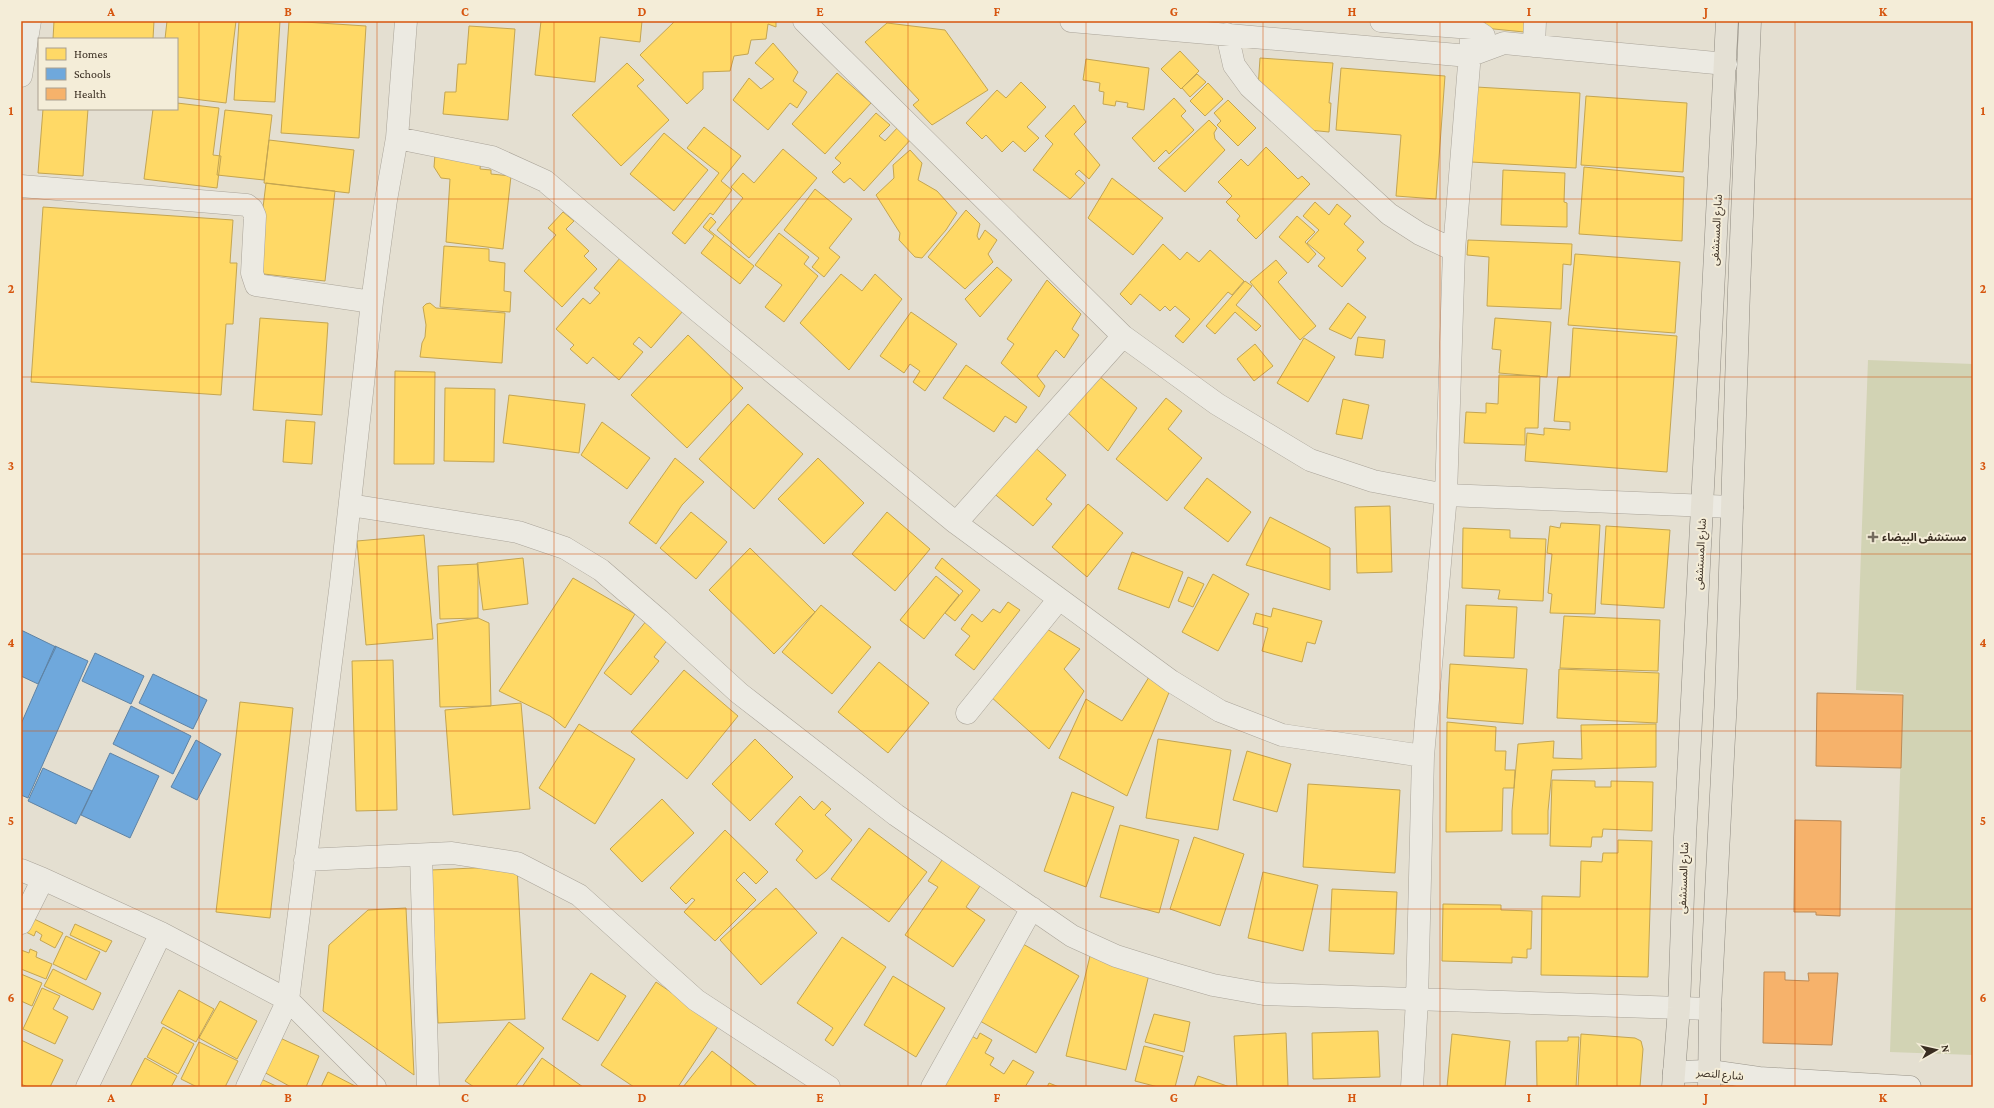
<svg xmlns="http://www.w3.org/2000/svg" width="1994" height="1108" viewBox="0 0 1994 1108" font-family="'Crimson Pro','Noto Sans Arabic',serif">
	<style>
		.green { fill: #d2d3b4 }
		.homes { fill: #ffd966; stroke: #c4a551 }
		.schools { fill: #6fa8dc; stroke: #5f83a4 }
		.health { fill: #f6b26b; stroke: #bd8a55 }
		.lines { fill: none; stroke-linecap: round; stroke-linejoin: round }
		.street-casing { stroke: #aaa499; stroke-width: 23 }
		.secondary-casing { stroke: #999489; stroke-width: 23 }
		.primary-casing { stroke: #8f8a80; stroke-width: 23 }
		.street { stroke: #eceae2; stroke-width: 22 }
		.secondary { stroke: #eceae2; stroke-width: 22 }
		.primary { stroke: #e4e0d4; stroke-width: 22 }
		.grid { fill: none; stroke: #d6550e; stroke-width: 1; stroke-opacity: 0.55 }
		.poi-dot { fill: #756b5f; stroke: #f4edd8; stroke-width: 1.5 }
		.labels { text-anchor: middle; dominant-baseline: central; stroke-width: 4; stroke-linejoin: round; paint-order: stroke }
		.street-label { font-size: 11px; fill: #392d21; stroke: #f4edd8 }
		.poi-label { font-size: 11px; font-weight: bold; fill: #392d21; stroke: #f4edd8; text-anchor: start }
		.neatline { fill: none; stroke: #d6550e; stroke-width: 1.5 }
		.grid-label { font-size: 13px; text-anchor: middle; font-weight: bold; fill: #d6550e }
	</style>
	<rect width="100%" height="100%" fill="#e4dfd1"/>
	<path class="green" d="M1868 360 1973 364V1055L1890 1052 1903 693 1856 690Z"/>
	<path class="homes" d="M54 21H154L153 39H53Z
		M167 21H236L226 103 177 97V39H165Z
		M239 21H280L275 102 234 100Z
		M289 21 366 26 359 138 281 133Z
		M541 21H642L640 42 600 37 595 82 535 75Z
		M675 21H776V27L768 24 766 39 751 40 748 54 734 56 730 71 703 72V89L687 104 640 55Z
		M1485 21H1525L1524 32 1484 28Z
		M887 23 945 30 988 90 932 125 913 105 919 100 865 42Z
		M469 26 515 29 508 120 443 114 445 92H456L458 64H466Z
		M773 43 798 72 793 81 807 92 797 108 790 103 768 130 733 100 749 78 761 89 774 79 755 63Z
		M1180 51 1199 71 1181 89 1161 69Z
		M1260 58 1333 63 1329 103H1331L1329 132 1309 130 1258 89Z
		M1086 59 1149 68 1144 110 1127 107 1128 103 1116 101 1115 106 1103 104 1104 92 1099 91 1100 83 1083 80Z
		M627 63 644 80 637 86 669 120 621 166 572 115Z
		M1341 68 1445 76 1436 199 1396 196 1401 135 1336 130Z
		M837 73 871 103 825 154 792 124Z
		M1197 74 1206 82 1190 97 1182 88Z
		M1021 82 1046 107 1027 127 1039 138 1025 152 1013 141 1002 152 986 135 982 139 966 123 997 90 1006 98Z
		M1208 83 1223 99 1205 116 1190 101Z
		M1476 87 1580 93 1576 168 1471 162Z
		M1586 96 1687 103 1683 172 1581 165Z
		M1174 98 1186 111 1181 116 1194 130 1169 154 1166 150 1154 162 1132 138Z
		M1228 100 1256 128 1238 146 1217 125 1221 121 1214 113Z
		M177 103 219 108 213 155 221 156 217 188 144 179 153 109H177Z
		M1074 105 1086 122 1074 134 1100 165 1089 179 1079 170 1075 174 1085 183 1070 199 1033 170 1053 144 1045 136Z
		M43 109H88L83 176 38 173Z
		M225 110 272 115 264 180 217 175Z
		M876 113 890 125 879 136 885 141 899 126 912 138 864 191 850 178 844 183 832 172 841 163 835 158Z
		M1209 120 1217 128 1214 133 1215 139 1225 150 1185 192 1158 168Z
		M704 127 741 156 721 181 732 190 713 215 710 213 685 244 672 233 719 173 687 148Z
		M664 133 708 170 674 211 630 174Z
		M269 140 354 150 349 193 264 183Z
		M1266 147 1298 179 1302 176 1310 184 1256 239 1237 220 1240 216 1226 202 1232 196 1218 182 1241 159 1248 166Z
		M783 149 817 178 749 258 717 230 743 198 731 187 743 173 754 183Z
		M910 150 922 163 918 180 937 191 957 213 946 230 922 258 915 257 899 240 900 233 876 195 894 178 893 165Z
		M435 154 481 159 480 169 491 170V174L511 176 503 249 446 242 450 179 441 178 434 167Z
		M1584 167 1684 177 1682 241 1579 234Z
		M1503 170 1565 173 1564 202 1567 203V227L1501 225Z
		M1112 178 1163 218 1133 255 1088 218Z
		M266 183 335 191 325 281 255 273Z
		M815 189 852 219 829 248 840 257 824 277 812 267 819 258 784 230Z
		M1315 202 1329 215 1337 204 1351 216 1344 224 1364 242 1357 250 1366 258 1342 287 1318 266 1325 258 1307 243 1319 230 1303 216Z
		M43 207 233 220 230 263H237L233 324H226L221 395 31 382Z
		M966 210 980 224 977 236 979 240 985 230 997 240 988 254 993 262 965 289 928 257Z
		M563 212 574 221 566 229 589 251 584 256 597 269 562 307 524 271 556 235 548 228Z
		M1297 216 1315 232 1305 242 1316 254 1308 263 1279 237Z
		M711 217 716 222 709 230 754 266 740 284 701 253 714 236 703 227Z
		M779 233 809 257 804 264 818 276 784 322 765 307 782 285 755 265Z
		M1468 240 1572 244 1571 265 1563 264 1561 309 1487 306 1489 257 1467 255Z
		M1163 244 1180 260 1187 252 1199 262 1210 250 1244 281 1232 295 1228 292 1183 343 1175 336 1190 319 1175 306 1170 311 1165 306 1160 311 1140 294 1131 305 1120 294Z
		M444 246 489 249V261L505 263 504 291 511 292 510 312 440 307Z
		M1575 254 1680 262 1675 333 1568 325Z
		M621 257 683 311 651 348 639 337 633 344 643 352 619 380 593 357 587 364 570 349 574 345 556 329 583 298 590 304 600 293 594 288Z
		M1276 260 1287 273 1278 282 1316 326 1300 340 1250 282Z
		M997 267 1012 280 980 317 965 299Z
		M841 274 862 291 875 274 902 299 849 370 800 323Z
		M1047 280 1081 314 1072 329 1079 335 1064 358 1056 350 1037 376 1045 386 1039 397 1001 363 1014 344 1007 339Z
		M1245 281 1252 286 1236 305 1261 326 1256 331 1235 312 1215 334 1206 326Z
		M430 303 436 308 505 313 502 363 420 357 422 343 425 337 426 325 423 307 426 304Z
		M1348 303 1366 317 1351 339 1329 329Z
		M911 312 957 344 925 391 913 382 920 371 910 364 904 373 880 356Z
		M260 318 328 323 322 415 253 410Z
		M1495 318 1551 322 1547 377 1499 373 1501 350 1492 349Z
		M1573 328 1677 336 1667 472 1525 461 1527 433 1544 435V428L1570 430V422L1554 421 1558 377H1570Z
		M688 335 743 388 687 448 631 395Z
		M1358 337 1385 340 1383 358 1355 355Z
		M1304 338 1335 357 1308 402 1277 383Z
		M1255 344 1273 366 1254 381 1237 359Z
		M966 365 1027 407 1016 423 1005 416 994 432 943 398Z
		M395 371 435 372 434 464H394Z
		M1093 371 1137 408 1108 451 1067 412Z
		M1499 375 1540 376 1538 428H1525V445L1464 443 1466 412 1486 413V403L1498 404Z
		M445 388 495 389 494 462 444 461Z
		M509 395 585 404 579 453 503 443Z
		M1166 398 1182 411 1168 429 1202 458 1167 501 1116 459Z
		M1343 399 1369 405 1362 439 1336 434Z
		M748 404 803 454 754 509 699 459Z
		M286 420 315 422 312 464 283 462Z
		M602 422 650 458 627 489 581 455Z
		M1031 444 1066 475 1046 499 1052 504 1033 526 991 491Z
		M675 458 704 482 682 505 656 544 629 523Z
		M818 458 864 503 824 544 778 499Z
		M1207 478 1251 512 1228 542 1184 508Z
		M1088 504 1123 533 1087 577 1052 547Z
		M1390 506 1392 572 1357 573 1355 507Z
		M691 512 727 542 696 579 660 548Z
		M887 512 930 549 895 591 852 554Z
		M1270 517 1330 548V590L1246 565Z
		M1561 523 1600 525 1595 614 1550 613 1552 594 1548 593 1552 554 1547 553 1550 526 1560 528Z
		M1606 526 1670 530 1664 608 1601 604Z
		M1463 528 1510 530V538L1546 539 1543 601 1498 599 1500 590 1462 588Z
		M424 535 433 639 366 645 357 541Z
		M750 548 815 612 774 654 709 590Z
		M1132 552 1183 572 1169 608 1118 589Z
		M523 558 528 604 483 610 477 563Z
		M942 558 980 590 955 621 945 613 963 591 935 568Z
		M478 564V618L440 619 438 566Z
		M1213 574 1249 594 1218 651 1182 632Z
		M936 576 959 595 924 639 900 620Z
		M1188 577 1204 584 1193 607 1178 601Z
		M573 578 635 614 565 728 550 716 499 691Z
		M1008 602 1020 610 974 670 955 655 970 636 961 629 972 614 982 622 993 609 1000 613Z
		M821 605 871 647 832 694 782 652Z
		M1466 605 1517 607 1514 658 1464 656Z
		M1273 608 1322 621 1315 644 1307 642 1302 662 1262 651 1268 628 1253 624 1256 613 1271 617Z
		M1564 616 1660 620 1658 671 1560 668Z
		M478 618 489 623 491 706 440 707 437 624Z
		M647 620 669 638 654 657 659 661 631 695 604 673Z
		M1042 626 1080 649 1064 669 1084 691 1049 749 990 696Z
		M393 660 397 810 356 811 352 661Z
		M879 662 929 703 888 753 838 712Z
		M1450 664 1527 669 1523 724 1447 718Z
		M1559 669 1659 673 1657 723 1557 718Z
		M684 670 738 716 687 779 631 732Z
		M1149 677 1170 690 1127 796 1059 758 1086 699 1122 721Z
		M240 702 293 708 270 918 216 912Z
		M521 703 530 809 453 815 445 710Z
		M1447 722 1496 727 1495 751H1506L1505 770H1515L1514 788H1503L1502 831 1446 832Z
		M579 724 635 759 595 824 539 788Z
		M1656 724V767L1552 770 1548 811V834H1512V811L1518 744 1554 741 1553 758 1582 759 1581 725Z
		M755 739 793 777 750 821 712 784Z
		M1158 739 1231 750 1218 830 1146 818Z
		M1247 751 1291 764 1277 812 1233 800Z
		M1552 780 1595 781V787H1611V781L1653 782 1652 831 1603 829 1602 837H1592L1591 847 1550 846Z
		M1308 784 1400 790 1395 873 1303 867Z
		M1072 792 1114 807 1086 887 1044 871Z
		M800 796 814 810 822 801 831 809 825 815 852 840 826 871 816 879 796 860 803 851 775 824Z
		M662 799 694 833 642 882 610 849Z
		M1120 825 1179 840 1159 913 1100 897Z
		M869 828 927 872 889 922 831 879Z
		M725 830 768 872 756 884 744 872 736 880 756 900 715 941 684 912 695 900 692 898 686 904 670 888Z
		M1194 837 1244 854 1220 926 1170 909Z
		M1618 840 1652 841 1648 977 1541 975 1542 896 1580 897 1581 861 1602 862 1603 853H1618Z
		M944 857 982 883 966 907 985 920 953 967 905 935 938 887 928 881Z
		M517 866 525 1019 438 1023 431 870Z
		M1263 872 1318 885 1303 951 1248 938Z
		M776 888 817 933 761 985 720 940Z
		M1332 889 1397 892 1394 954 1329 951Z
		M1443 904 1501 905V910L1532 911 1531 949H1527V958L1512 957V963L1442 961Z
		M406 908 414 1075 323 1011 329 945 368 910Z
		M30 917 63 933 55 948 40 940 42 935 36 931 34 936 24 931Z
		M75 924 112 941 106 952 70 935Z
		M66 936 100 952 86 980 53 964Z
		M842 937 886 967 833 1046 825 1040 833 1028 797 1003Z
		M1023 944 1079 976 1036 1053 980 1021Z
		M30 949 37 952 36 957 52 964 46 979 21 969V950L29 953Z
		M1090 956 1150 970 1126 1070 1066 1056Z
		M53 969 101 993 93 1010 44 986Z
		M591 973 626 996 598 1041 562 1019Z
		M21 974 42 983 32 1006 21 1001Z
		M893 976 945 1008 916 1057 864 1025Z
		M656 982 719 1025 678 1087H634L601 1065Z
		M42 988 60 996 53 1009 68 1017 55 1044 23 1029Z
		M179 990 214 1009 196 1042 161 1023Z
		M220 1001 257 1021 237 1059 199 1038Z
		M1154 1014 1190 1022 1184 1052 1145 1042Z
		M509 1022 544 1048 515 1087H474L465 1081Z
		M163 1027 194 1044 178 1074 147 1057Z
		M1378 1031 1380 1077 1313 1079 1312 1033Z
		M980 1033 992 1040 985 1053 994 1058 990 1065 1004 1074 1013 1060 1034 1072 1025 1087H938L968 1034 977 1039Z
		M1286 1033 1288 1086 1237 1087 1234 1036Z
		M1452 1034 1510 1041 1505 1087H1447Z
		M1581 1034 1635 1038 1641 1041 1643 1049 1640 1087H1578Z
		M278 1037 319 1056 306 1087H291L262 1071Z
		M1568 1037H1579L1576 1087H1537L1536 1041H1568Z
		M21 1040 63 1060 50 1087H28L21 1084Z
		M199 1042 238 1061 225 1087H197L181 1079Z
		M1144 1046 1183 1056 1175 1087H1158L1135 1081Z
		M712 1051 758 1087H683Z
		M145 1058 177 1076 171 1087H130Z
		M542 1058 583 1087H522Z
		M328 1072 357 1087H321Z
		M1198 1076 1230 1087H1194Z
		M261 1079 278 1087H257Z
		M1049 1083 1059 1087H1047Z"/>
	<path class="schools" d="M21 630 56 647 38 684 21 676Z
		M55 646 88 661 28 798 21 795V724Z
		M95 653 144 676 131 704 82 681Z
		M153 674 207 700 193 729 139 703Z
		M131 706 191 736 173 774 113 744Z
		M196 740 221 754 197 800 171 787Z
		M110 753 159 776 130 838 81 815Z
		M43 768 92 791 76 824 28 801Z"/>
	<path class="health" d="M1817 693 1903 695 1901 768 1816 766Z
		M1795 820 1841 821 1840 916 1816 915V912H1794Z
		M1764 972H1785V980L1809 981 1808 973H1838L1832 1045 1763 1043Z"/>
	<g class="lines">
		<defs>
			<path id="street" d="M804 21 1123 336 1217 404 1310 460 1373 481 1446 495 1732 507
				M1071 21 1469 56 1504 43 1726 64
				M1381 21 1472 28 1484 36
				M1227 34 1234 65 1250 87 1389 214 1420 234 1454 250
				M1534 46 1535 21
				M21 76 30 21
				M397 138 492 157 545 181 698 311 956 523 1171 681 1220 711 1282 735 1423 756
				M21 186 247 205 252 209 255 216 252 273 256 285 372 302
				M350 505 518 532 565 548 601 570 659 620 739 693 896 815 1072 936 1116 956 1164 971 1213 985 1264 994 1710 1009
				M956 523 1123 336
				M967 713 1059 599
				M421 855 428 1087
				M305 860 452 853 517 863 579 895 696 1000 829 1087
				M21 870 43 879 161 933 288 1000 375 1087
				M21 923 43 879
				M87 1087 161 933
				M247 1087 288 1000 341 583 372 302 386 200 397 138 406 21
				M932 1087 1032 908
				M1412 1087 1417 1000 1423 756 1446 495 1454 250 1472 28"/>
			<path id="secondary" d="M1674 1072 1710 1071 1759 1078 1910 1087"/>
			<path id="primary" d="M1673 1087 1679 1008 1685 837 1727 21
				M1709 1087 1710 1009 1726 698 1739 290 1750 21"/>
		</defs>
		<use href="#street" class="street-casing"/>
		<use href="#secondary" class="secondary-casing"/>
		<use href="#primary" class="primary-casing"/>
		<use href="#street" class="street"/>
		<use href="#secondary" class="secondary"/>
		<use href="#primary" class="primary"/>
	</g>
	<path class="grid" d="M199 21V1087M377 21V1087M554 21V1087M731 21V1087M908 21V1087M1086 21V1087M1263 21V1087M1440 21V1087M1617 21V1087M1795 21V1087M21 199H1973M21 377H1973M21 554H1973M21 731H1973M21 909H1973"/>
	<path class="poi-dot" d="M1871 531h4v4h4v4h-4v4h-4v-4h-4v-4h4z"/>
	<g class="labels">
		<g class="street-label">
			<text transform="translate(1716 230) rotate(-87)">شارع المستشفى</text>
			<text transform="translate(1700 554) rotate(-87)">شارع المستشفى</text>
			<text transform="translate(1683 878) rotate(-88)">شارع المستشفى</text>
			<text transform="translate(1720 1074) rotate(5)">شارع النصر</text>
		</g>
		<g class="poi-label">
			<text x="1882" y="537">مستشفى البيضاء</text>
		</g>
	</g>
	<rect width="1994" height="1108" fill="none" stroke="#f4edd8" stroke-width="44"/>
	<rect x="38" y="38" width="140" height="72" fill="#f4edd8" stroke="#a9a08f"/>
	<rect x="46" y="48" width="20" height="12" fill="#ffd966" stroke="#a9a08f"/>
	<text x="74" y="58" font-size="12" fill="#392d21">Homes</text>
	<rect x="46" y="68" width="20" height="12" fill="#6fa8dc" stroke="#a9a08f"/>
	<text x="74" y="78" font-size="12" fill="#392d21">Schools</text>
	<rect x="46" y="88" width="20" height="12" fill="#f6b26b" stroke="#a9a08f"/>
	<text x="74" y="98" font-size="12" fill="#392d21">Health</text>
	<g transform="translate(1936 1050) rotate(82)" stroke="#f4edd8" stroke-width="3" paint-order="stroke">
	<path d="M0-3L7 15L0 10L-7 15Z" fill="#392d21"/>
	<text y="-6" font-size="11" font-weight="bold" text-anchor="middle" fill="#392d21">N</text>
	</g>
	<rect x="22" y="22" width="1950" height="1064" class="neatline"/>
	<g class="grid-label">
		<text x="111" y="16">A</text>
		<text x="288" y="16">B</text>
		<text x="465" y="16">C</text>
		<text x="642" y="16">D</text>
		<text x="820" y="16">E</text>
		<text x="997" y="16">F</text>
		<text x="1174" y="16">G</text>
		<text x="1352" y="16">H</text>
		<text x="1529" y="16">I</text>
		<text x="1706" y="16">J</text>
		<text x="1883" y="16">K</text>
		<text x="11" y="115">1</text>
		<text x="1983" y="115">1</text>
		<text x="11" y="293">2</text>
		<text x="1983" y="293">2</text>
		<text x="11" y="470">3</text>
		<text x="1983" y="470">3</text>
		<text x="11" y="647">4</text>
		<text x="1983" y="647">4</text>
		<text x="11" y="825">5</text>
		<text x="1983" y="825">5</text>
		<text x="11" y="1002">6</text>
		<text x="1983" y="1002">6</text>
		<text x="111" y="1102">A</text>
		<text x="288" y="1102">B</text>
		<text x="465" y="1102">C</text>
		<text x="642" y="1102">D</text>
		<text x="820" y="1102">E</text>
		<text x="997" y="1102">F</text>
		<text x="1174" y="1102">G</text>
		<text x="1352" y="1102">H</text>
		<text x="1529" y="1102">I</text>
		<text x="1706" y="1102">J</text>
		<text x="1883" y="1102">K</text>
	</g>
</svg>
